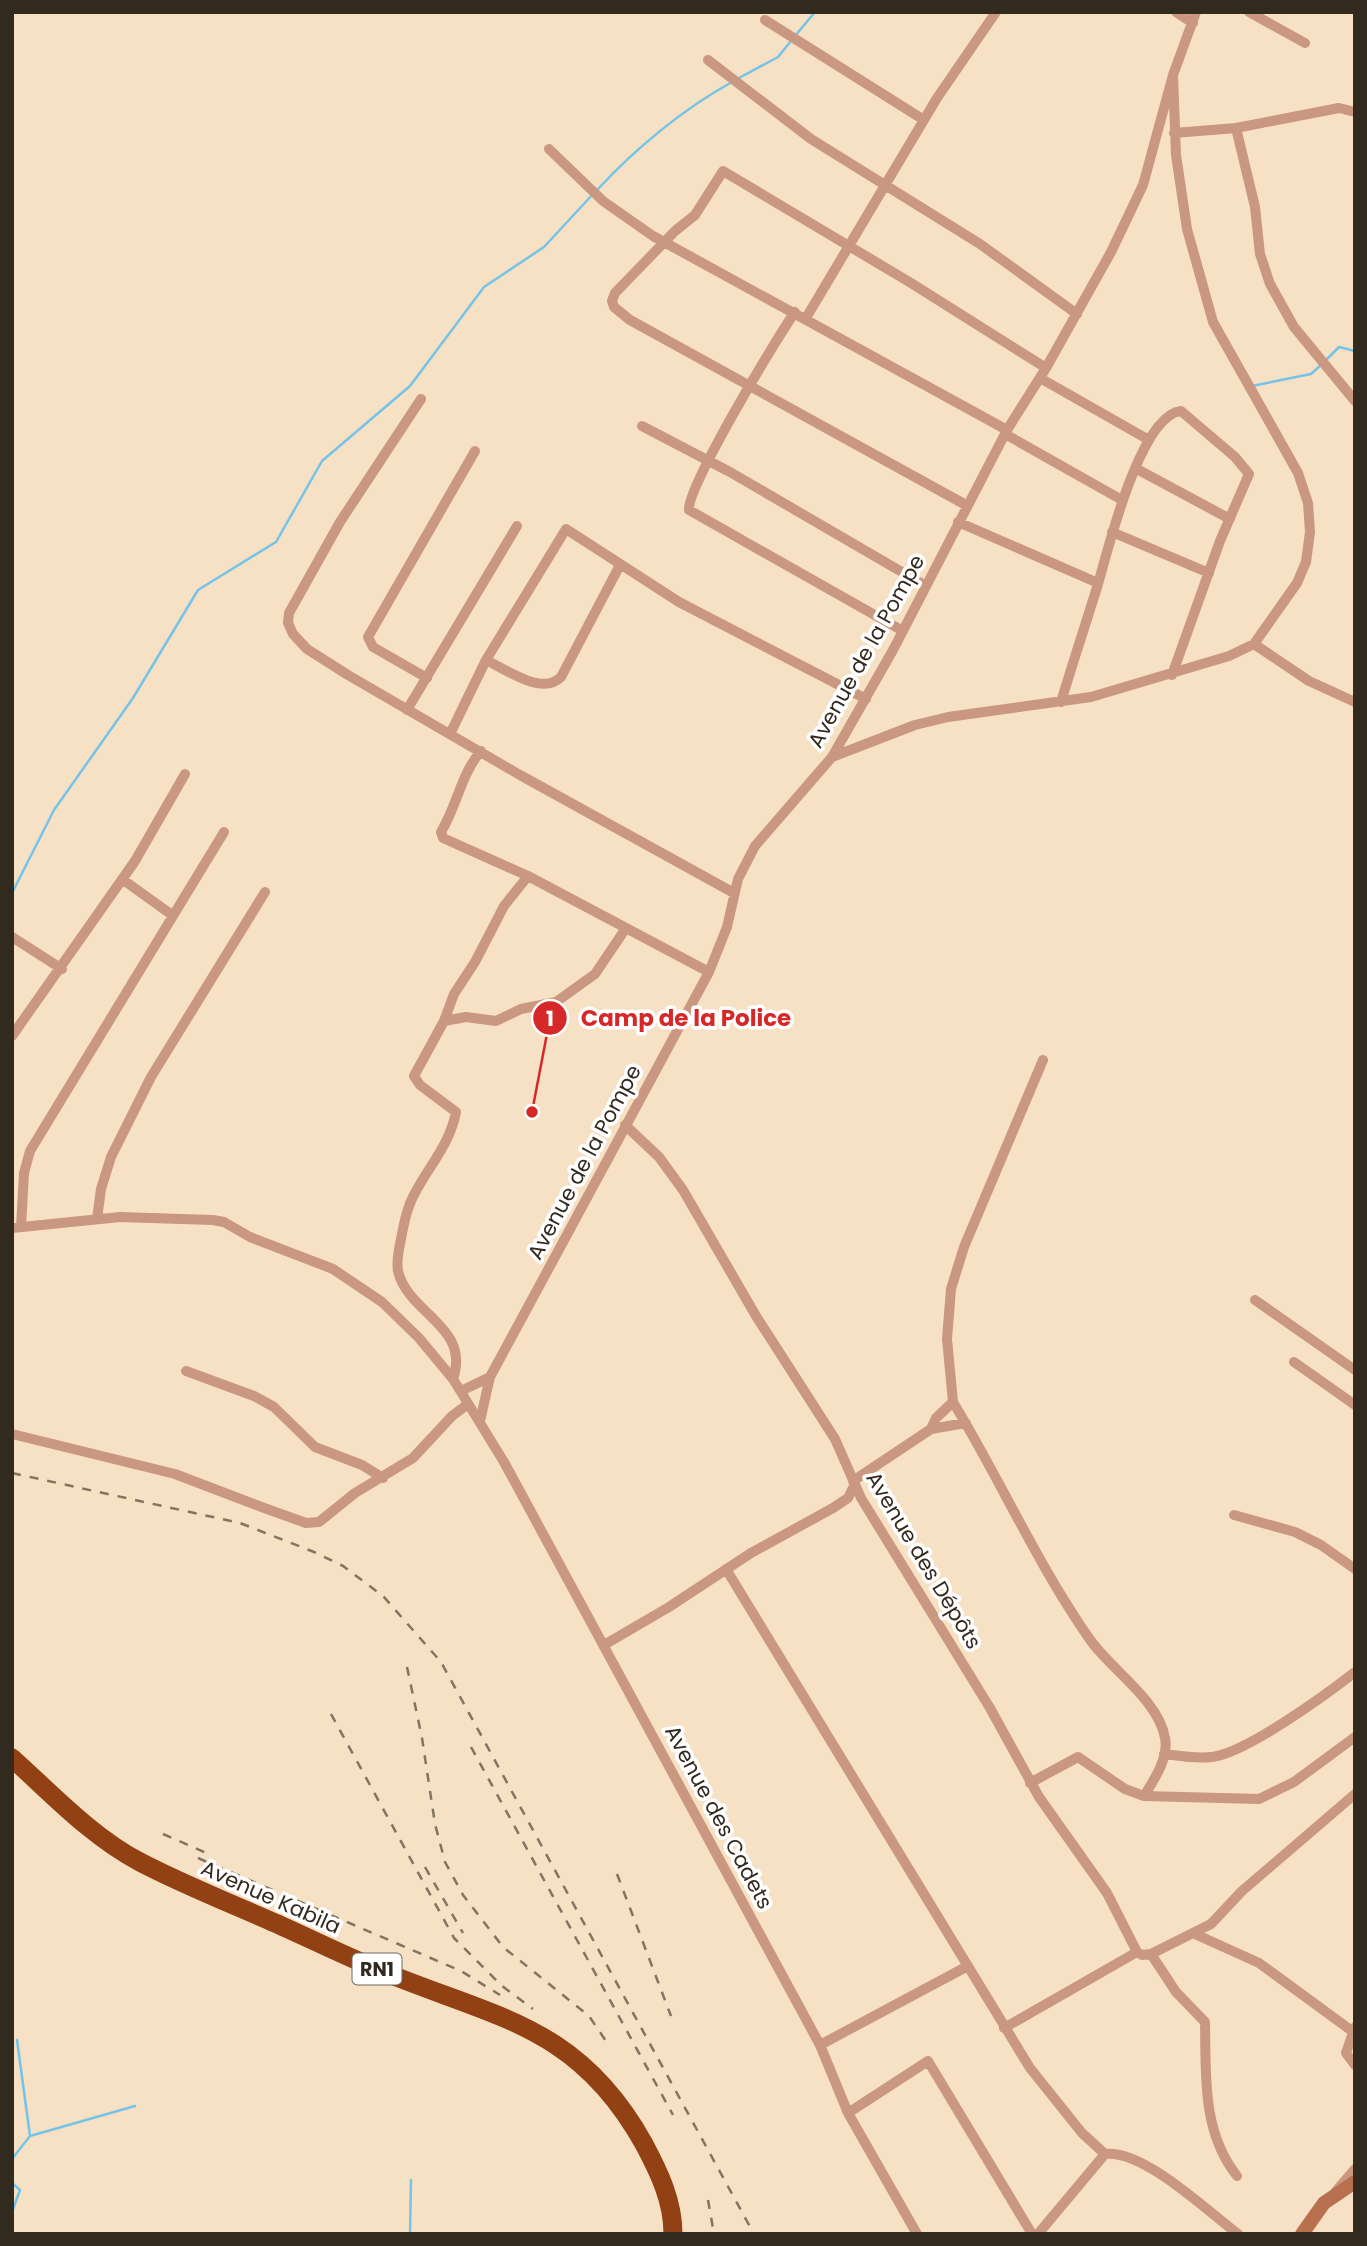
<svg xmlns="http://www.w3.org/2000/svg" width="1367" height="2246" viewBox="0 0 1367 2246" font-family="Poppins,sans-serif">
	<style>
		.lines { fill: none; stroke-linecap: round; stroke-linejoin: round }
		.stream { stroke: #75c3e8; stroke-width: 2.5 }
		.street { stroke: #ca9781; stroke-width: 10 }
		.secondary { stroke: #b9704e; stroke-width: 14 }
		.highway { stroke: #924114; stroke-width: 19 }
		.rail { stroke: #827462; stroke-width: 2.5; stroke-dasharray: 9 9; stroke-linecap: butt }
		.labels { text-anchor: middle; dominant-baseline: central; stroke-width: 7; stroke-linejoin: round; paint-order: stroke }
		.shield { fill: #fff; stroke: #706a62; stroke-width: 2 }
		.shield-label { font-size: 19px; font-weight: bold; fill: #322a1f }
		.street-label { font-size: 21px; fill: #322a1f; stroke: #fff }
		.leader { fill: none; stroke: #d62828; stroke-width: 2.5 }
		.callout-dot { fill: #d62828; stroke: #fff; stroke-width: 2.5 }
		.mark-label { font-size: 21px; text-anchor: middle; font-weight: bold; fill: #fff }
		.callout-label { font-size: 23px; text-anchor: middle; font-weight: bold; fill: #d62828; stroke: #fff; stroke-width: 7; stroke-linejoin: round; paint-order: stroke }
	</style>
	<rect width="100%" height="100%" fill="#f7e1c4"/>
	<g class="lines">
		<path class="stream" d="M795 36 815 12
			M737 79 778 57 791 41
			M598 189C635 149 683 109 732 82
			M1326 360 1339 347 1355 351
			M1252 386 1311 374 1321 365
			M12 893 54 810 133 698 198 590 276 542 322 461 410 386 484 287 544 247 593 194
			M30 2136 135 2106
			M12 2159 30 2136 17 2040
			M12 2183 20 2190 12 2212
			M410 2234 411 2180"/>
		<path class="street" d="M1176 12 1193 23
			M1249 12 1305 43
			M765 20 924 120
			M708 60 811 139 980 244 1077 314
			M1236 128 1255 207 1260 254 1270 284 1294 327 1355 401
			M1174 133 1236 128 1339 108 1355 112
			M549 149 603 201 653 236 1007 430
			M795 312C776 339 687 487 689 510L903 631
			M806 318 937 98 996 12
			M1040 378 1149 440
			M421 399 340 522 289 613 288 623 293 634 307 649 348 675 520 775 734 893
			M642 426 730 472 926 586
			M1005 434 1122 500
			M1135 468 1230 519
			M966 505 630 320 614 307 612 301 615 293 675 231 695 215 723 171 911 283 1046 368
			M958 522 1098 583
			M1112 532 1209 573
			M1254 644 1309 681 1355 702
			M486 660C507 670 542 696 561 677L620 565
			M427 678 373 647 368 637 475 451
			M1061 702C1073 662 1086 623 1098 584 1108 550 1140 415 1181 411L1235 457 1249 474 1220 541 1172 675
			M407 710 517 526
			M450 734 486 660 566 529 679 602 866 699
			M481 751C461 774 457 806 441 832L443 838 528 876 709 972
			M832 757 915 725 948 717 1091 697 1229 656 1254 644 1297 583 1306 562 1310 532 1308 503 1298 473 1213 322 1187 229 1176 155 1173 75 1196 12
			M122 879 172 915
			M12 937 62 969
			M444 1021 466 1017 496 1021 521 1009 556 1002 595 974 626 928
			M12 1036 135 861 185 774
			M1043 1060 964 1247 951 1289 947 1339 953 1402C1001 1481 1038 1566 1091 1641 1112 1670 1159 1701 1165 1738 1169 1758 1154 1780 1144 1796
			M625 1125 659 1157 683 1190 756 1316 835 1439 861 1498 990 1708 1039 1797 1107 1893 1137 1952
			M97 1219 101 1189 111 1157 151 1077 265 892
			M21 1227 24 1173 30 1151 224 832
			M12 1228 120 1217 213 1220 224 1222 250 1237 333 1269 382 1302 419 1338 453 1379 504 1462 820 2045 848 2113 917 2234
			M1255 1300 1355 1370
			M1294 1362 1355 1405
			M186 1371 254 1396 274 1407 315 1447 362 1465 383 1478
			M453 1379C471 1326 408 1314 398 1271 396 1261 399 1249 401 1239 404 1223 407 1207 415 1193 429 1166 450 1144 456 1112L420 1085 414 1076 444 1021 454 994 475 962 504 906 528 876
			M461 1391 490 1377
			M480 1421 490 1377 709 972 727 927 738 879 755 846 832 757 893 650 1007 430 1046 368 1111 252 1143 185 1173 75
			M931 1429 936 1418 953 1402
			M12 1434 175 1474 267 1509 306 1523 319 1522 355 1493 413 1458 452 1416 468 1404
			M853 1481 931 1429 966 1423
			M1234 1515 1295 1532 1321 1545 1355 1569
			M726 1569 1030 2068 1082 2133 1105 2154
			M604 1645 669 1607 751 1553 833 1508 848 1498 854 1486
			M1164 1754C1180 1756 1196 1759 1212 1757 1246 1753 1327 1694 1355 1672
			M1030 1783 1078 1757 1125 1789 1144 1796 1259 1799 1294 1782 1355 1737
			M1195 1934 1259 1963 1352 2031
			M1137 1952 1142 1955 1151 1954 1211 1924 1242 1891 1355 1794
			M1151 1954 1176 1992 1205 2022C1206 2076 1202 2132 1237 2176
			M1355 2027 1346 2053 1355 2065
			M1004 2028 1137 1952
			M820 2045 966 1967
			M848 2113 928 2061 1032 2234
			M1105 2154C1143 2149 1207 2211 1238 2234
			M1336 2191 1355 2169
			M1038 2234 1105 2154"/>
		<path class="secondary" d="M1302 2234 1324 2203 1355 2182"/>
		<path class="highway" d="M12 1758C52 1794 92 1837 140 1862 184 1885 230 1903 275 1923 309 1938 343 1955 377 1969 493 2018 577 2023 644 2144 659 2172 673 2201 673 2234"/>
		<path class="rail" d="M12 1473 240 1523 314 1552 343 1566 383 1596 441 1662 754 2234
			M407 1667 422 1738 435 1824 445 1862 463 1895 503 1947 589 2016 610 2047
			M331 1714 454 1938 502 1986 533 2009
			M471 1747 673 2115
			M163 1834 211 1855
			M198 1858 461 1971 500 1995
			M425 1867 463 1933
			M617 1874 671 2016
			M708 2200 714 2234"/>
	</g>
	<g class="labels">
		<rect class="shield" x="352.5" y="1953.5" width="49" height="31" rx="5"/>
		<g class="shield-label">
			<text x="377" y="1969">RN1</text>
		</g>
		<g class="street-label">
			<text transform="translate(866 651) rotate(-61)">Avenue de la Pompe</text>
			<text transform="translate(584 1162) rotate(-62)">Avenue de la Pompe</text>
			<text transform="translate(924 1560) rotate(59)">Avenue des Dépôts</text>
			<text transform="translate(719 1817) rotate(62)">Avenue des Cadets</text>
			<text transform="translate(271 1897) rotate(24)">Avenue Kabila</text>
		</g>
	</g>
	<path class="leader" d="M532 1112L550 1018"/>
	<g class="callout-dot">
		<circle cx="532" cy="1112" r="7"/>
		<circle cx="550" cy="1018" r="18"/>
	</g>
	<g class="mark-label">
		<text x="550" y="1026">1</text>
	</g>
	<g class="callout-label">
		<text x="686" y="1026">Camp de la Police</text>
	</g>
	<rect width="1367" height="2246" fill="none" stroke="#322a1f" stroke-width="28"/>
</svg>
